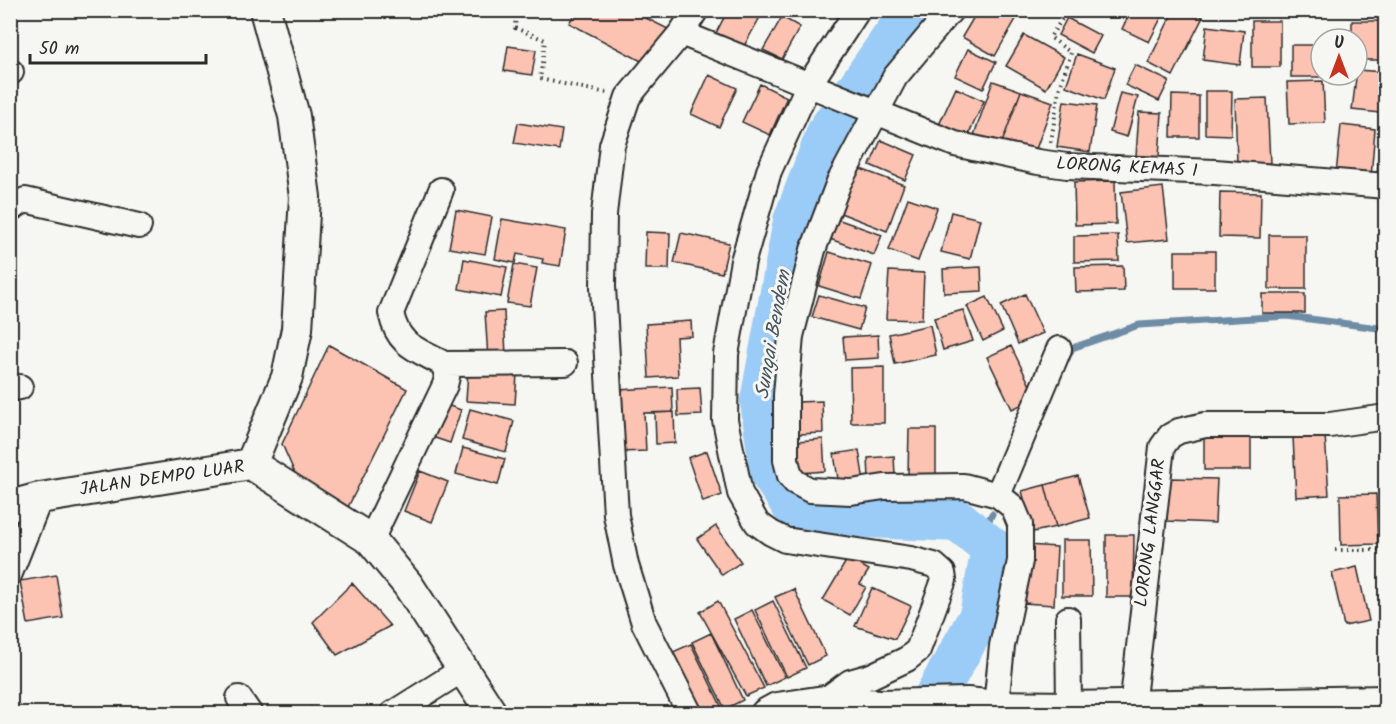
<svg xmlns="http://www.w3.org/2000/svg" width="1396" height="724" viewBox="0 0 1396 724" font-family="Kalam,sans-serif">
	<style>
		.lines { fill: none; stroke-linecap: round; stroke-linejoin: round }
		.stream { stroke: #6e8ca5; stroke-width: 7 }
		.river { stroke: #9accf7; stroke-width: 42 }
		.building { fill: #fcc2b2; stroke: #2b2b2b; stroke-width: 1.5 }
		.minor-casing { stroke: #2b2b2b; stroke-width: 28 }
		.tertiary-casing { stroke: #2b2b2b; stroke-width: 34 }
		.path { stroke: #2b2b2b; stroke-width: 4; stroke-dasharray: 1.5 4.5; stroke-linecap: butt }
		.minor { stroke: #f6f6f2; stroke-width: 24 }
		.tertiary { stroke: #f6f6f2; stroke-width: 30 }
		.labels { text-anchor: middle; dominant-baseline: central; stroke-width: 6; stroke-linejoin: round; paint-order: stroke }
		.street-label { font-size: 18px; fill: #2b2b2b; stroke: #f6f6f2 }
		.water-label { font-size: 20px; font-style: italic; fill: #47535e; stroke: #f6f6f2 }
	</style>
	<rect width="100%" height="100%" fill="#f6f6f2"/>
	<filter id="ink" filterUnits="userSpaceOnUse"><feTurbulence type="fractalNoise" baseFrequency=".0167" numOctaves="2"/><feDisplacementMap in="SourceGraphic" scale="12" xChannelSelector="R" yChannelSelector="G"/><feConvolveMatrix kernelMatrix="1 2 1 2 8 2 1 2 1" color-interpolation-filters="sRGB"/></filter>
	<g filter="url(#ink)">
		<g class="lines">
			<path class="stream" d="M1067 359 1072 348 1139 325 1287 316 1386 329
				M980 538 992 514"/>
			<path class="river" d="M912 10 828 131 794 221 761 401 771 474 798 514 959 521 992 548 980 616 925 714"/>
		</g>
		<path class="building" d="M577 10H630L670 30 647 64 569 23Z
			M728 10H764L744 46 716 33Z
			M978 10H1001L1016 19 995 56 962 37Z
			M1131 10H1155L1163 14 1149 42 1122 29Z
			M1174 10H1190L1203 17 1173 76 1148 63Z
			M1354 10H1383V15L1354 14Z
			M782 17 800 27 782 59 763 50Z
			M1067 18 1101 36 1092 53 1058 35Z
			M1252 21H1280V67H1252Z
			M1352 21H1384V60H1357V39H1352Z
			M1207 26 1244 31 1240 65 1203 60Z
			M1024 35 1064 57 1046 89 1006 66Z
			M1291 45H1321V75H1330V77H1291Z
			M508 46 536 50 532 75 504 71Z
			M968 49 996 62 983 89 955 76Z
			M1077 54 1115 68 1104 100 1066 86Z
			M1135 65 1169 81 1159 101 1125 85Z
			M1357 70 1384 72 1380 113 1352 110Z
			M709 75 737 88 719 127 691 114Z
			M993 81 1021 91 1000 148 973 138Z
			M1323 81 1325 123 1289 124 1287 82Z
			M760 84 787 97 770 135 742 122Z
			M956 88 984 101 966 140 938 127Z
			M1021 91 1053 102 1032 160 1000 148Z
			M1205 91H1232L1231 135 1205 134Z
			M1120 93 1138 97 1127 137 1110 132Z
			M1172 95 1199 96V137H1171Z
			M1267 98 1270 163 1237 164 1235 99Z
			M1064 101 1097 105 1090 152 1057 147Z
			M1139 112 1162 113 1159 157 1136 156Z
			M1382 115H1386V176H1377Z
			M518 123 562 130 559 150 514 143Z
			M1341 125 1375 129 1371 177 1336 174Z
			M881 140 916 155 905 180 870 165Z
			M855 167 904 185 887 231 838 212Z
			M1115 181 1116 224 1075 225 1074 182Z
			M1163 187 1169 239 1127 243 1121 192Z
			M1220 192 1261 193 1260 238 1219 237Z
			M908 198 937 208 918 261 889 250Z
			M456 210 492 217 485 254 449 248Z
			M951 212 980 219 970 259 941 252Z
			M502 219 566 230 560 266 542 263 543 259 517 254 515 263 495 259Z
			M837 219 882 235 874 255 830 239Z
			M646 232 670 233 669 269H645Z
			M681 233 729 243 722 273 674 263Z
			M1118 235 1119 261 1074 262V236Z
			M1269 235H1306V289H1269Z
			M1175 251H1215V288H1175Z
			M829 252 872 265 861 299 819 286Z
			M464 259 507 267 501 297 459 289Z
			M514 264 537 268 530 306 507 303Z
			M1123 266 1124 291 1076 292 1075 267Z
			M981 267 982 291 944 293 943 269Z
			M889 271 924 273 922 320 886 319Z
			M1025 294 1043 333 1018 344 1001 305Z
			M1262 294H1305V313H1262Z
			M819 295 865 308 859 330 812 317Z
			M987 297 1003 331 983 341 967 306Z
			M963 310 973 341 943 350 934 318Z
			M504 311 506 357 488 358 485 312Z
			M691 321 692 336 676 337 678 376 649 378 646 324Z
			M930 325 936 355 895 364 889 334Z
			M878 335 879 358 845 360 843 337Z
			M329 345 407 389 346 511 297 478 282 444Z
			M1011 346 1036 398 1012 409 987 357Z
			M884 367V423H851L850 368Z
			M468 371 517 374 515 404 466 401Z
			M672 387 673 412 644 413 646 451 621 452 617 390Z
			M700 388 702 415 678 416 677 389Z
			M822 401 823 433 798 434 797 402Z
			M441 403 461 410 450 443 429 436Z
			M470 409 514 421 506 452 462 440Z
			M674 412 675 443 656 444 655 413Z
			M909 429H936V474H908Z
			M1204 435H1251V470H1204Z
			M1325 435 1329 495 1296 497 1293 437Z
			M823 439 825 471 800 473 798 441Z
			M463 448 505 459 498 485 456 474Z
			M859 450 864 482 839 485 834 454Z
			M707 451 722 495 703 502 688 458Z
			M894 456 895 476 869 478 868 458Z
			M420 471 448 482 432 522 404 511Z
			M1078 476 1090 518 1056 527 1045 485Z
			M1169 478 1217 479 1215 523 1167 521Z
			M1045 485 1056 527 1033 532 1022 491Z
			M1376 494 1378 544 1341 545 1340 495Z
			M716 526 741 562 722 575 697 539Z
			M1106 535H1134L1133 597H1106Z
			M1062 540H1091L1092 596H1062Z
			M1027 545 1057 547 1054 605 1023 603Z
			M848 558 869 570 860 584 866 587 850 615 823 600Z
			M1357 567 1369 621 1344 626 1332 573Z
			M56 575 63 618 28 624 20 581Z
			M352 583 390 626 337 655 313 622Z
			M872 588 911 606 895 639 855 626Z
			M794 589 826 656 808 665 775 597Z
			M718 601 764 688 746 696 700 612Z
			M773 601 806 668 787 677 755 610Z
			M752 610 785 677 766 686 734 619Z
			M711 633 743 700 725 709 692 642Z
			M691 644 723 710 717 714H702L673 652Z
			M311 707 315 714H302Z"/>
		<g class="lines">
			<defs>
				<path id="minor" d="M951 10 895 77 839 182 813 250 791 336 786 395V460L790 476 795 482 810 490 851 492 884 487 964 486 998 495 1013 507 1020 524V561L1002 646 996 706
					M681 33 955 144 1038 162 1067 166 1215 172 1386 186
					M10 72H11
					M10 209 25 200 139 226
					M444 364 565 363
					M10 389 20 387
					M998 495 1059 349
					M371 540 445 385 447 377 444 364C416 349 398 346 391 313L441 190
					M10 573 40 498
					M239 698 250 714
					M824 701 850 682 871 676 907 659 918 650 944 580 943 573 934 565 911 559 785 540 771 533 757 523 740 493 725 420 726 354 743 261 769 171 808 86 858 10
					M1132 707 1162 447 1170 436 1179 431 1205 425H1330L1386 417
					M392 714 462 670
					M690 714 644 623 626 565 616 515 603 287 604 214 612 145 628 97 681 33 696 10
					M1060 714 1069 707 1068 619"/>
				<path id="tertiary" d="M251 464 287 377 297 329 305 197 294 116 265 10
					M10 506 40 498 251 464 371 540 408 585 492 714
					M766 714 777 708 824 701 880 705 967 703 996 706 1069 707 1386 701"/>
			</defs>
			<use href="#minor" class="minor-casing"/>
			<use href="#tertiary" class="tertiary-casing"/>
			<path class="path" d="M516 10 515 28 545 40 540 79 607 93
				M1051 142 1059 90 1071 53 1050 37 1068 10
				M1335 550H1386"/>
			<use href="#minor" class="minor"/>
			<use href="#tertiary" class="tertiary"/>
		</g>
	</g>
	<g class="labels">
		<g class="street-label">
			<text transform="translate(1127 168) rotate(3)">LORONG KEMAS 1</text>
			<text transform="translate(162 479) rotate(-8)">JALAN DEMPO LUAR</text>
			<text transform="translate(1151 533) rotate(-83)">LORONG LANGGAR</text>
		</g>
		<g class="water-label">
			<text transform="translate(774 335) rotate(-80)">Sungai Bendem</text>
		</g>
	</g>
	<rect width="1396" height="724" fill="none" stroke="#f6f6f2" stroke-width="36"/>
	<rect x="18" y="18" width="1360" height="688" fill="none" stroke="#2b2b2b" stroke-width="2" filter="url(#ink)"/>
	<g transform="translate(1339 57)"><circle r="28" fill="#f6f6f2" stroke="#a5a5a2" stroke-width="1.5"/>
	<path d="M0-4.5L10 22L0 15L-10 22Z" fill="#c8321e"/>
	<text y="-9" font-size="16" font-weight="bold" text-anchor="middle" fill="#2b2b2b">U</text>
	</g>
	<path d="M30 54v9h176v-9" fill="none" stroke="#2b2b2b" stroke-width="3"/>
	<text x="39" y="54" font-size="18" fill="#2b2b2b" stroke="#f6f6f2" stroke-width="4.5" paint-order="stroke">50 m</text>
</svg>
